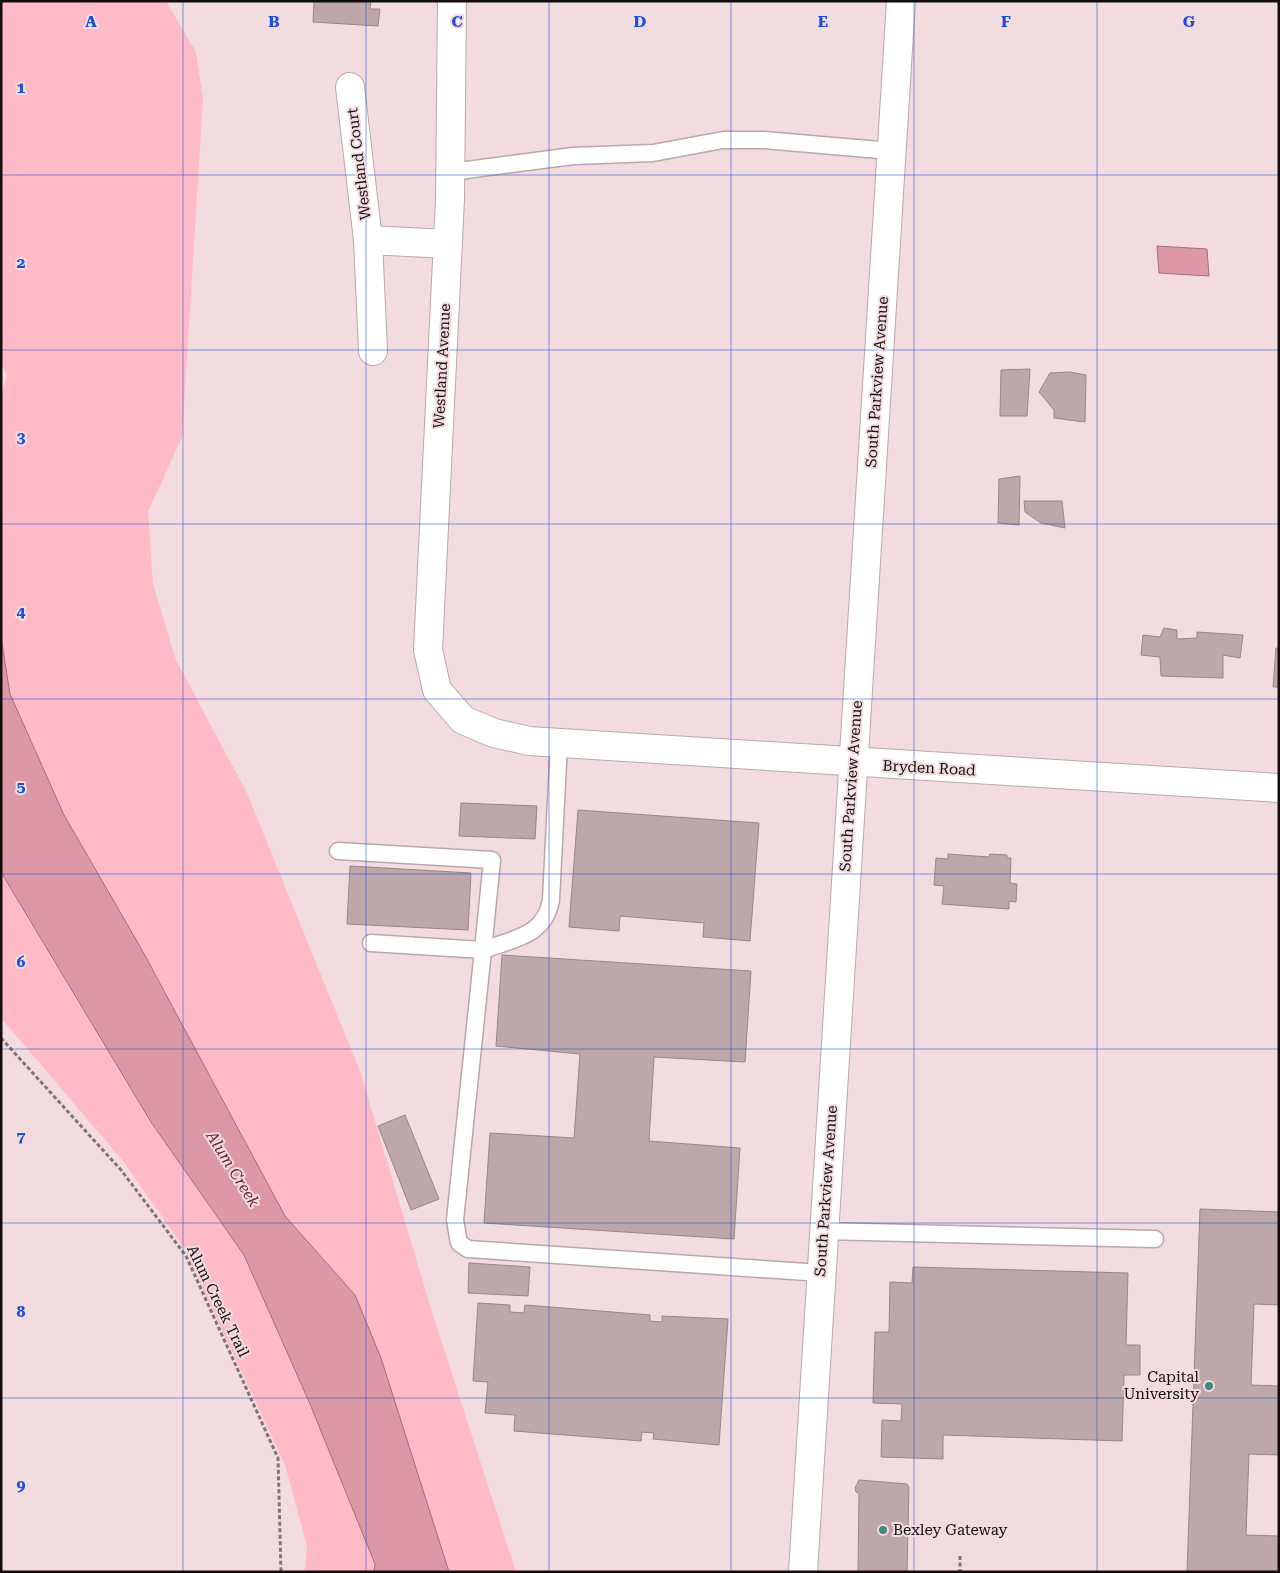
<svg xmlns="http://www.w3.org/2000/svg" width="1280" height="1573" viewBox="0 0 1280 1573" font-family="'Roboto Serif',serif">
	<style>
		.green { fill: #febbc6 }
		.water { fill: #dc99a5; stroke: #a06f78 }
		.building { fill: #bda7aa; stroke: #998487 }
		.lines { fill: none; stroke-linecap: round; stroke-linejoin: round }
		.lane-casing { stroke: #bca6a9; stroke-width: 19 }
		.street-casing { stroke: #bca6a9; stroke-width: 30 }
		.path { stroke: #827376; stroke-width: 3; stroke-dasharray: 4 2.5; stroke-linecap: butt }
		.lane { stroke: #fff; stroke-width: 16 }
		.street { stroke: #fff; stroke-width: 28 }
		.grid { fill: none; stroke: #1d4ed8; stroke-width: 1; stroke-opacity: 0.55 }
		.poi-dot { fill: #438983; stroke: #f3dce0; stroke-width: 2 }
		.labels { text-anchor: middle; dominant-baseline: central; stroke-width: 4; stroke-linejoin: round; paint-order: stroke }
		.street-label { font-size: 15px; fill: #140d0e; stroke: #f3dce0 }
		.poi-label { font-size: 15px; fill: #140d0e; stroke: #f3dce0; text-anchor: end }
		.water-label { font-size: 16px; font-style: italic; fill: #6c1e34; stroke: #f3dce0 }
		.grid-label { font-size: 16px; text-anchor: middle; font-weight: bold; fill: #1d4ed8; stroke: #f3dce0; stroke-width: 4; stroke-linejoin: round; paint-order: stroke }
	</style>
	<rect width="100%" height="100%" fill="#f3dce0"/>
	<path class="green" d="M1 1H166L196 52 203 100 182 437 148 512 153 584 176 660 247 793 360 1071 433 1315 516 1572H449L381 1358 355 1295 285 1216 142 950 64 815 10 694 1 637V396L7 375 1 362Z
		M1 872 151 1122 244 1255 310 1404 375 1564 374 1572H305L307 1546 285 1465 184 1248 123 1161 1 1018Z"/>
	<path class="water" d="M1157 246 1207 249 1209 276 1159 273Z
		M1 637 10 694 64 815 142 950 285 1216 355 1295 381 1358 449 1572H374L375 1564 310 1404 244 1255 151 1122 1 872Z"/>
	<path class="building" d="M314 1H371L370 9H380L378 26 313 22Z
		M1030 369 1027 416H1000L1001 370Z
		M1070 372 1086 375 1085 422 1054 418V410L1039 392 1050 373Z
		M1020 476 1019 525 998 523 999 479Z
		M1024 501H1062L1065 528 1041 523 1025 512Z
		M1164 628 1177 630V639L1197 638V632L1243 635 1240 658 1223 655V678L1161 676 1160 657 1141 655 1143 635 1160 637Z
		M1276 648H1279V687H1273Z
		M461 803 537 806 535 839 459 836Z
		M578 810 759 823 750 941 703 937 704 923 620 916 619 931 569 927Z
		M948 854 989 857 990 854 1007 855V858H1011L1010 883 1017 884 1016 902 1009 901V909L942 904 944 886 934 885 936 858 948 859Z
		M350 866 471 873 468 930 347 924Z
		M502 955 751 971 745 1062 654 1057 649 1141 740 1148 734 1239 484 1223 490 1133 574 1138 580 1054 496 1046Z
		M405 1115 439 1199 411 1210 378 1126Z
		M1200 1209 1279 1212V1305L1254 1304 1251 1385 1279 1386V1455L1249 1454 1246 1535 1279 1536V1572H1187Z
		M469 1263 530 1267 528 1296 468 1293Z
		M913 1267 1128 1273 1126 1345H1140V1375H1124L1122 1441 943 1435V1459L881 1457 882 1420 901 1421 902 1404 873 1403 875 1332H889L890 1282 912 1283Z
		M478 1303 510 1305V1312L524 1313 525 1305 650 1315V1321L662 1322V1316L728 1319 719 1445 653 1439 654 1433 642 1432 641 1441 514 1431 515 1415 485 1413 488 1382 473 1381Z
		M859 1480 907 1484 909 1487 907 1572H858L859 1493 856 1492 855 1488Z"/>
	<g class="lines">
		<defs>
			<path id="lane" d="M451 172 573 156 653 153 723 140H764L891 151
				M559 743 551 900C545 936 513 939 483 950L455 1220 459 1243 468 1249 821 1273
				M338 851 492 860 483 950 371 943
				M824 1231 1155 1239"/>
			<path id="street" d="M452 1 450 199 428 650 437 690 463 720 494 733 529 741 1279 788
				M350 87 368 240 373 351
				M368 240 448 244
				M803 1572 901 1"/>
		</defs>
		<use href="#lane" class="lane-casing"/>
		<use href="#street" class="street-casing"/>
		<path class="path" d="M1 1038 121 1170 186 1256 278 1458 281 1572
			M960 1556V1572"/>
		<use href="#lane" class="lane"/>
		<use href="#street" class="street"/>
	</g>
	<path class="grid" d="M183 1V1572M366 1V1572M549 1V1572M731 1V1572M914 1V1572M1097 1V1572M1 175H1279M1 350H1279M1 524H1279M1 699H1279M1 874H1279M1 1049H1279M1 1223H1279M1 1398H1279"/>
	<g class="poi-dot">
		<circle cx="1209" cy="1386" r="5"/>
		<circle cx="883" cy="1530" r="5"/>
	</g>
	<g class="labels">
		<g class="street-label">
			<text transform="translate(359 164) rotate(-97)">Westland Court</text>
			<text transform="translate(442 366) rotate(-87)">Westland Avenue</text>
			<text transform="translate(877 382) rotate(-86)">South Parkview Avenue</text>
			<text transform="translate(929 768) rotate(3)">Bryden Road</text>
			<text transform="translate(851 786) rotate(-86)">South Parkview Avenue</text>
			<text transform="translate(826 1191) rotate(-86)">South Parkview Avenue</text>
			<text transform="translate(218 1301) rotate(64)">Alum Creek Trail</text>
		</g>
		<g class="poi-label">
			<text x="1199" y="1377">Capital<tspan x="1199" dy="17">University</tspan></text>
			<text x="893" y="1530" text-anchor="start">Bexley Gateway</text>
		</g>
		<g class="water-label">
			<text transform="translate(233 1169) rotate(58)">Alum Creek</text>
		</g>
	</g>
	<g class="grid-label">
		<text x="91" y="27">A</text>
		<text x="274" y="27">B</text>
		<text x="457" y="27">C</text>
		<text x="640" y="27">D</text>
		<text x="823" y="27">E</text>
		<text x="1006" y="27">F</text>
		<text x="1189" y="27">G</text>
		<text x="21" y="93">1</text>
		<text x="21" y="268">2</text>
		<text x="21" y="443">3</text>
		<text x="21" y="617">4</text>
		<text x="21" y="792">5</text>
		<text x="21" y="967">6</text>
		<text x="21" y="1142">7</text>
		<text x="21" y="1317">8</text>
		<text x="21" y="1491">9</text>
	</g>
	<rect width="1280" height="1573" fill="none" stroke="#140d0e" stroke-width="5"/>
</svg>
